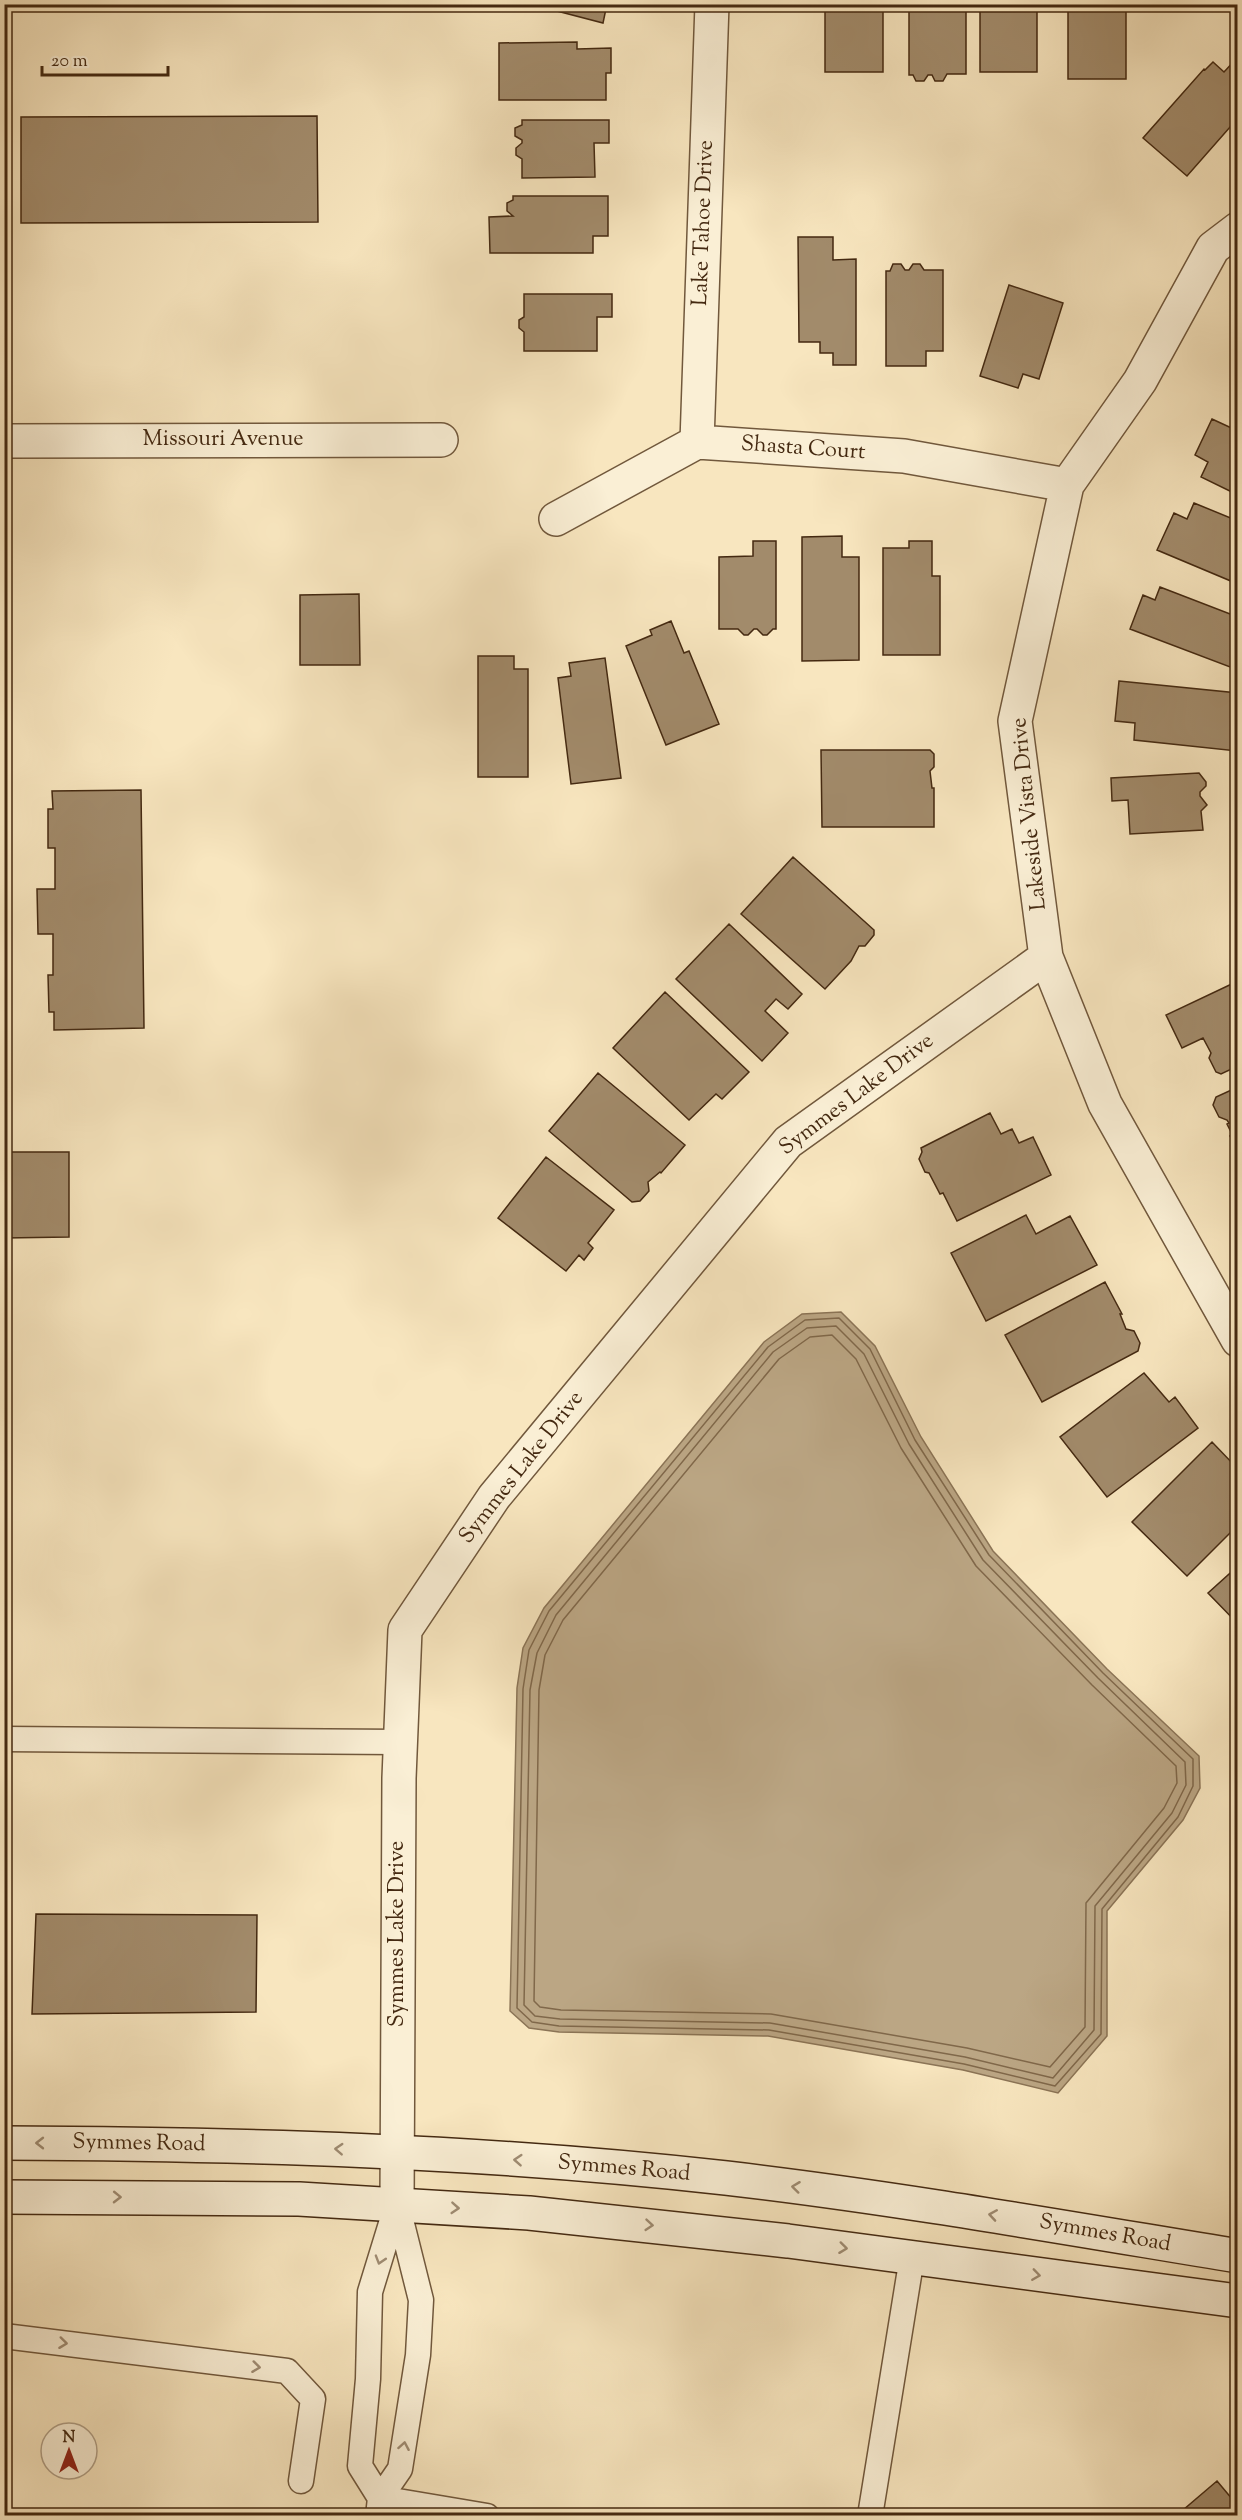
<svg xmlns="http://www.w3.org/2000/svg" width="1242" height="2520" viewBox="0 0 1242 2520" font-family="'Sorts Mill Goudy',serif">
	<style>
		.water { fill: #bba684; stroke: #8b7456; stroke-width: 1.5 }
		.lines { fill: none; stroke-linecap: round; stroke-linejoin: round }
		.shore { stroke: #80684a; stroke-width: 1.5 }
		.building { fill: #a28b6b; stroke: #442911; stroke-width: 1.5 }
		.lane-casing { stroke: #71583c; stroke-width: 27 }
		.street-casing { stroke: #71583c; stroke-width: 36 }
		.secondary-casing { stroke: #442911; stroke-width: 36 }
		.lane { stroke: #faefd5; stroke-width: 24 }
		.street { stroke: #faefd5; stroke-width: 33 }
		.secondary { stroke: #faefd5; stroke-width: 33 }
		.oneway { stroke: #9f8c73 }
		.labels { text-anchor: middle; dominant-baseline: central; stroke-width: 4.5; stroke-linejoin: round; paint-order: stroke }
		.street-label { font-size: 22px; fill: #442911; stroke: #faefd5 }
	</style>
	<rect width="100%" height="100%" fill="#f8e6bf"/>
	<filter id="stains"><feTurbulence type="fractalNoise" baseFrequency=".00333" numOctaves="4"/><feColorMatrix values="0 0 0 0 .2 0 0 0 0 .09 0 0 0 0 .02 0 0 0 .5 -.17"/></filter>
	<radialGradient id="worn" r=".72"><stop offset=".6" stop-color="#630" stop-opacity="0"/><stop offset="1" stop-color="#630" stop-opacity=".3"/></radialGradient>
	<path class="water" d="M841 1312 875 1346 921 1437 993 1551 1107 1669 1199 1756 1200 1788 1183 1820 1107 1911V2036L1058 2093 963 2070 768 2036 559 2032 529 2028 510 2011 517 1688 523 1648 544 1608 764 1342 802 1314Z"/>
	<g class="lines">
		<path class="shore" d="M839 1318 870 1349 915 1440 989 1555 1103 1673 1193 1759V1786L1178 1817 1102 1909 1101 2034 1055 2086 964 2064 769 2030 559 2026 532 2022 517 2008 523 1689 529 1650 549 1611 768 1347 805 1320Z
			M836 1326 864 1354 909 1444 983 1560 1098 1678 1185 1762 1186 1785 1172 1813 1095 1906 1094 2030 1053 2078 965 2057 770 2023 560 2019 535 2016 524 2005 530 1690 537 1653 556 1615 773 1352 807 1328Z
			M832 1335 856 1359 901 1448 976 1566 1092 1685 1176 1766 1177 1783 1164 1808 1086 1903 1085 2027 1050 2067 967 2048 771 2014 561 2010 540 2007 534 2001 539 1690 545 1655 563 1620 779 1359 810 1337Z"/>
	</g>
	<path class="building" d="M530 4H607L603 23Z
		M825 4H883V72H825Z
		M909 4H966V74H947L943 81H935L932 75H928L924 81H916L913 75H909Z
		M980 4H1037V72H980Z
		M1068 4H1126V79H1068Z
		M577 42V49L611 48V73H606V100H499V43Z
		M1236 59 1238 118 1187 176 1143 138 1204 69 1205 70 1213 62 1224 72Z
		M317 116 318 222 21 223V117Z
		M522 120H609V143H594L595 177 522 178V159L516 155V148L522 143V140L515 136V128L522 125Z
		M513 196H608V236H593V253H490L489 217 513 216 507 211V203L513 200Z
		M798 237H833V260L856 259V365H833V353H820V342H799Z
		M893 264H901L905 270H909L913 264H920L924 270H943V351H926V366H886V271H890Z
		M1009 285 1063 303 1039 379 1023 374 1018 388 980 376Z
		M524 294H612V317H597V351H524V332L519 328V320L524 317Z
		M1212 419 1238 431V495L1201 477 1208 462 1195 455Z
		M1194 503 1238 521V584L1157 550 1174 513 1187 519Z
		M842 536V557H859V660L802 661V537Z
		M753 541H776V629H773L767 635H763L757 629H754L748 635H744L738 629H719V557L753 556Z
		M909 541H932V576H940V655H883V548H909Z
		M1160 587 1238 617V670L1130 629 1143 595 1155 600Z
		M359 594 360 665H300V595Z
		M671 621 684 653 689 651 719 724 666 745 626 646 652 635 650 630Z
		M478 656H514V669H528V777H478Z
		M605 658 621 778 571 784 558 678 571 676 569 663Z
		M1119 681 1238 693 1237 751 1134 740 1135 723 1115 721Z
		M821 750H930L934 754V767L930 771 932 788H934V827H822Z
		M1199 773 1206 782V786L1200 792V796L1207 805 1201 811 1203 830 1130 834 1128 800 1112 801 1111 778Z
		M141 790 144 1028 54 1030V1012H49L48 975H53V934H38L37 889H55V848H48V809H53L52 791Z
		M793 857 874 930V935L865 946H859L851 961 825 989 741 914Z
		M729 924 802 994 788 1009 776 999 765 1011 788 1033 762 1061 676 979Z
		M1238 981V1066L1221 1074 1216 1072 1209 1058 1211 1053 1203 1038 1182 1048 1166 1015Z
		M665 992 749 1072 722 1099 716 1094 689 1120 613 1048Z
		M598 1073 685 1145 661 1173 660 1172 648 1182 649 1191 640 1201 632 1202 549 1131Z
		M1238 1087V1152L1230 1136 1232 1134 1227 1124 1229 1123 1227 1120 1219 1117 1213 1105 1216 1097Z
		M990 1113 1001 1134 1012 1129 1019 1143 1033 1137 1051 1175 957 1221 943 1193 940 1194 929 1173 925 1172 919 1159 922 1152 921 1148Z
		M4 1152H69V1237L4 1238Z
		M546 1157 614 1210 588 1243 593 1248 584 1260 579 1255 566 1271 498 1218Z
		M1026 1215 1036 1234 1070 1216 1097 1265 986 1321 951 1253Z
		M1105 1282 1122 1314H1120L1126 1329 1134 1331 1140 1343 1138 1351 1042 1402 1005 1335Z
		M1144 1373 1169 1402 1175 1397 1198 1428 1107 1497 1060 1437Z
		M1212 1442 1237 1468 1238 1525 1187 1576 1132 1522Z
		M1238 1566V1624L1208 1593Z
		M36 1914 257 1915 256 2012 32 2014Z
		M1217 2481 1238 2506V2516H1176Z"/>
	<g class="lines">
		<defs>
			<path id="lane" d="M4 1739 400 1742
				M397 2204 370 2292 368 2379 360 2466 380 2498 487 2516
				M4 2336 287 2371 313 2399 301 2481
				M378 2516 380 2498 400 2469 418 2355 421 2300 397 2204
				M870 2516 912 2257"/>
			<path id="street" d="M1238 229 1213 248 1140 381 1067 485 1015 721 1046 957 1105 1104 1238 1340
				M4 441 441 440
				M697 442 712 4
				M556 519 697 442 904 456 1067 485
				M397 2204 399 1778 405 1630 494 1497 788 1142 1046 957"/>
			<path id="secondary" d="M4 2143C245 2144 487 2151 726 2178 898 2198 1067 2228 1238 2256
				M4 2197 299 2199 529 2213 788 2241 1238 2301"/>
		</defs>
		<use href="#lane" class="lane-casing"/>
		<use href="#street" class="street-casing"/>
		<use href="#secondary" class="secondary-casing"/>
		<use href="#lane" class="lane"/>
		<use href="#street" class="street"/>
		<use href="#secondary" class="secondary"/>
	</g>
	<defs><path id="oneway-chevron" d="M-2-3.5L2.5 0L-2 3.5" fill="none" stroke-width="1.6" stroke-linecap="round" stroke-linejoin="round" transform="scale(1.5)"/></defs>
	<g class="oneway">
		<use href="#oneway-chevron" transform="translate(40 2143) rotate(-180)"/>
		<use href="#oneway-chevron" transform="translate(339 2149) rotate(-177)"/>
		<use href="#oneway-chevron" transform="translate(518 2160) rotate(-176)"/>
		<use href="#oneway-chevron" transform="translate(796 2187) rotate(-173)"/>
		<use href="#oneway-chevron" transform="translate(117 2197) rotate(1)"/>
		<use href="#oneway-chevron" transform="translate(455 2208) rotate(4)"/>
		<use href="#oneway-chevron" transform="translate(993 2215) rotate(-171)"/>
		<use href="#oneway-chevron" transform="translate(649 2225) rotate(5)"/>
		<use href="#oneway-chevron" transform="translate(843 2248) rotate(7)"/>
		<use href="#oneway-chevron" transform="translate(380 2260) rotate(107)"/>
		<use href="#oneway-chevron" transform="translate(1036 2275) rotate(8)"/>
		<use href="#oneway-chevron" transform="translate(63 2343) rotate(7)"/>
		<use href="#oneway-chevron" transform="translate(256 2367) rotate(7)"/>
		<use href="#oneway-chevron" transform="translate(404 2446) rotate(-80)"/>
	</g>
	<g class="labels">
		<g class="street-label">
			<text transform="translate(704 223) rotate(-88)">Lake Tahoe Drive</text>
			<text x="223" y="440">Missouri Avenue</text>
			<text transform="translate(803 449) rotate(4)">Shasta Court</text>
			<text transform="translate(1030 814) rotate(-96)">Lakeside Vista Drive</text>
			<text transform="translate(857 1095) rotate(-37)">Symmes Lake Drive</text>
			<text transform="translate(522 1468) rotate(-52)">Symmes Lake Drive</text>
			<text transform="translate(398 1934) rotate(-90)">Symmes Lake Drive</text>
			<text transform="translate(139 2144) rotate(1)">Symmes Road</text>
			<text transform="translate(624 2169) rotate(5)">Symmes Road</text>
			<text transform="translate(1105 2234) rotate(10)">Symmes Road</text>
		</g>
	</g>
	<rect width="1242" height="2520" fill="none" stroke="#f8e6bf" stroke-width="24"/>
	<rect x="6" y="6" width="1230" height="2508" fill="none" stroke="#442911" stroke-width="3"/>
	<rect x="12" y="12" width="1218" height="2496" fill="none" stroke="#442911" stroke-width="1.5"/>
	<g transform="translate(69 2451)"><circle r="28" fill="#faefd5" stroke="#b1a087" stroke-width="1.5"/>
	<path d="M0-4.5L10 22L0 15L-10 22Z" fill="#8f2418"/>
	<text y="-9" font-size="16" font-weight="bold" text-anchor="middle" fill="#442911">N</text>
	</g>
	<path d="M42 66v9h126v-9" fill="none" stroke="#442911" stroke-width="3"/>
	<text x="51" y="66" font-size="18" fill="#442911" stroke="#faefd5" stroke-width="4.5" paint-order="stroke">20 m</text>
	<rect width="100%" height="100%" filter="url(#stains)"/>
	<rect width="100%" height="100%" fill="url(#worn)"/>
</svg>
